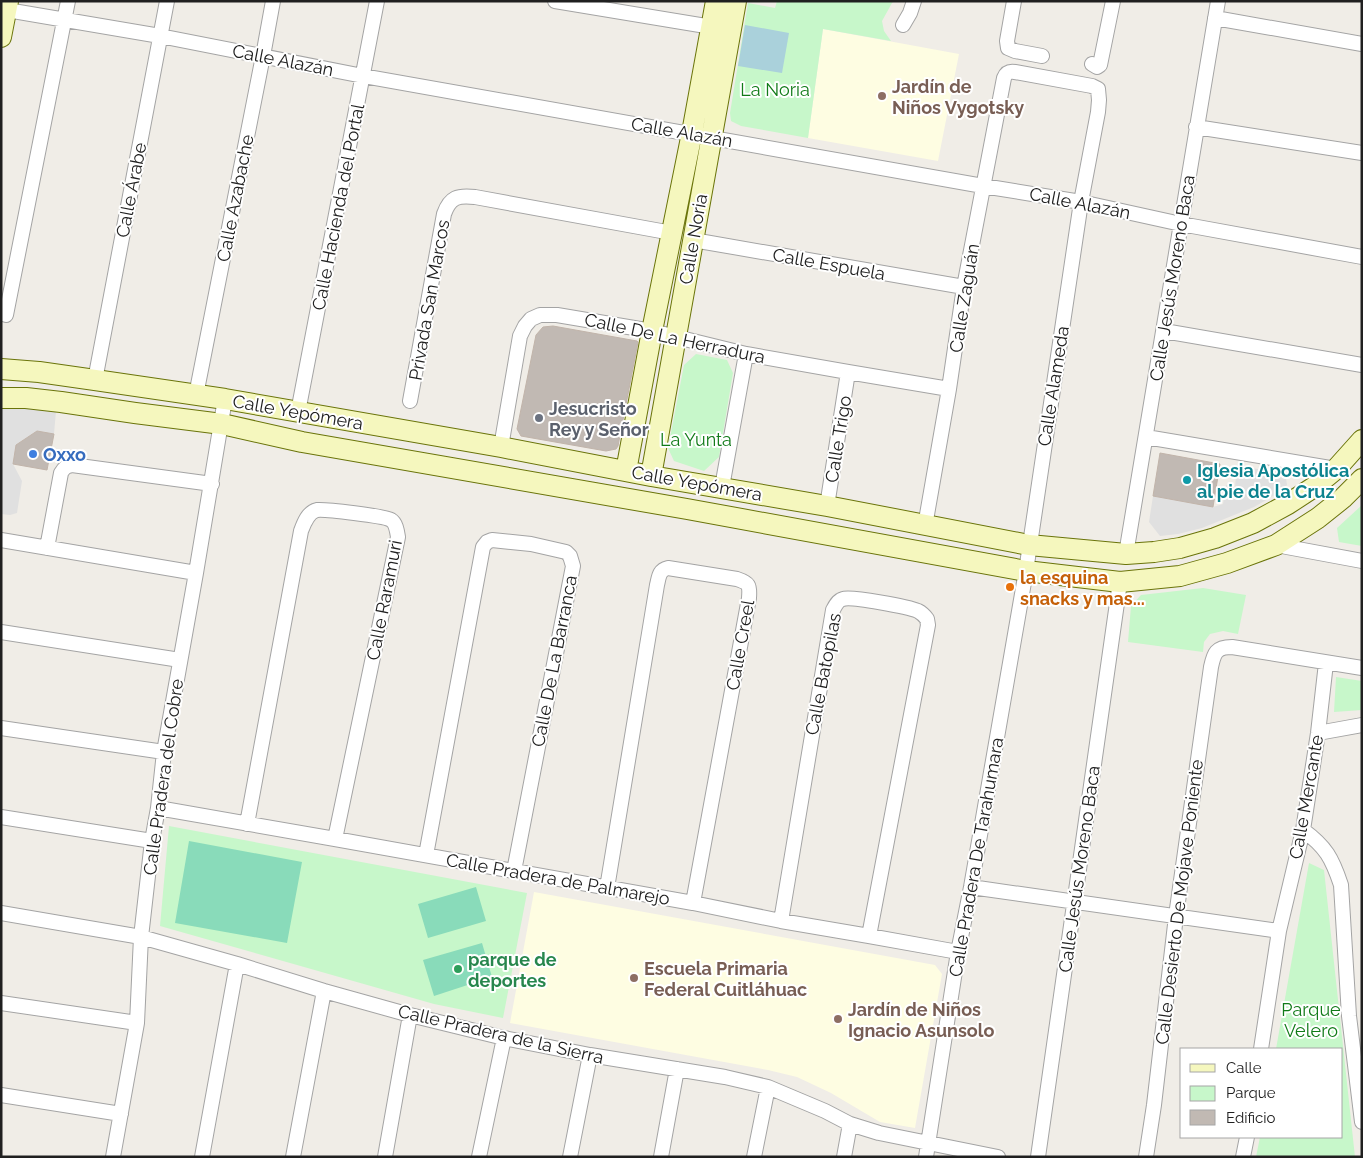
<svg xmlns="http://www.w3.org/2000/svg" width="1363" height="1158" viewBox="0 0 1363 1158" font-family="Raleway,sans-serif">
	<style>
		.education { fill: #fefde2 }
		.park { fill: #c7f7ca }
		.pitch { fill: #89dbba }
		.parking { fill: #e0e0e0 }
		.water { fill: #aad1db }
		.building { fill: #c1b9b3; stroke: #c1b4aa }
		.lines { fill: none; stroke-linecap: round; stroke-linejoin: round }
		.street-casing { stroke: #a4a4a4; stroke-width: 16 }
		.secondary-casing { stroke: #6a740a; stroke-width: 22 }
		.street { stroke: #fff; stroke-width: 14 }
		.secondary { stroke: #f5f7be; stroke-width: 20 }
		.education-dot { fill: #8d6e63; stroke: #fff; stroke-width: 2 }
		.worship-dot { fill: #6b7280; stroke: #fff; stroke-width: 2 }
		.shop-dot { fill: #3f7fe0; stroke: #fff; stroke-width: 2 }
		.culture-dot { fill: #0f9aa8; stroke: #fff; stroke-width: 2 }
		.food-dot { fill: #e8710a; stroke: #fff; stroke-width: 2 }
		.leisure-dot { fill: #2e9e5b; stroke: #fff; stroke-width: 2 }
		.labels { text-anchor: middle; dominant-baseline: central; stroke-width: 4; stroke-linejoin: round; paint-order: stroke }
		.street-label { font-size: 18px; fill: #202020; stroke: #fff }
		.education-label { font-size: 18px; font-weight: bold; fill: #785e54; stroke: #fff; text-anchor: start }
		.park-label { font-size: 18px; fill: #117b18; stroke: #fff }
		.worship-label { font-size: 18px; font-weight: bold; fill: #5b616d; stroke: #fff; text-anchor: start }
		.shop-label { font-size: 18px; font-weight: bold; fill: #366cbe; stroke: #fff; text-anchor: start }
		.culture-label { font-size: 18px; font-weight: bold; fill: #0d838f; stroke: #fff; text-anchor: start }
		.food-label { font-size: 18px; font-weight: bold; fill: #c56008; stroke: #fff; text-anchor: start }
		.leisure-label { font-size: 18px; font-weight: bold; fill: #27864d; stroke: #fff; text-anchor: start }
	</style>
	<rect width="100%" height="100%" fill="#f0ede7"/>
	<path class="education" d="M823 29 959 54 938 161 808 138Z
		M534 892 935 965 942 974 915 1128 880 1122 831 1093 797 1077 768 1070 510 1023Z"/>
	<path class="park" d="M777 1H894L892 3 882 21 884 31 891 41 823 29 808 138 741 126 731 121 730 113 748 3 775 8Z
		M696 354 727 360 733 373 719 457 704 471 674 461 668 448 684 365Z
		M1362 505V546L1339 542 1337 528Z
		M1203 588 1246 595 1238 634 1223 631 1210 634 1204 642 1203 652 1128 642 1131 606 1141 595Z
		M1336 677 1362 681V710L1334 712Z
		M169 826 527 893 503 1018 434 1004 160 926Z
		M1309 863 1324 870 1355 1157H1256L1260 1137H1342V1049H1276Z"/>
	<path class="pitch" d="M189 841 302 862 287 943 175 923Z
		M476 887 486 921 428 938 418 904Z
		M482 943 492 977 434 996 423 960Z"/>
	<path class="parking" d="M1 406 56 411 54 434 37 431 16 445 13 464 22 481 17 513 10 515 1 514Z
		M1237 466 1280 472 1286 478 1287 485 1282 491 1254 507 1202 528 1178 534 1160 536 1149 522 1153 496 1213 507 1223 504 1226 485 1235 487Z"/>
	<path class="water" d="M745 25 789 33 782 73 738 66Z"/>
	<path class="building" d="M553 326 637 341 638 342 618 446 616 449 606 451 521 436 517 429 536 335 543 327Z
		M37 431 54 434 47 470 13 464 16 445Z
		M1160 453 1220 464 1213 507 1153 496Z"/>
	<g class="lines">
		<defs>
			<path id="street" d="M555 1 712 27
				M1014 1 1007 41 1008 48 1015 51 1042 56
				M1 9 160 36 363 76 983 186 1081 202 1181 224 1362 257
				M1215 18 1362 44
				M903 25 910 13 914 1
				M1092 64 1097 67 1100 65 1113 1
				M1196 127 1362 153
				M693 240 964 287
				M6 315 68 1
				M1164 331 1362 365
				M95 380 167 1
				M196 395 263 56 273 1
				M410 401 444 214C450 197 458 195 475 197L672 233
				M298 412 377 1
				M1146 437 1336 469
				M501 447 520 336 525 326 531 319 540 315H557L652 331 746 354 848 372 949 389
				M722 487 746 354
				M827 506 848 372
				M925 526 949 389 964 287 1004 78C1006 73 1009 71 1015 72L1092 86 1098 89 1099 100 1098 112 1081 202 1026 571 971 887 958 952 926 1157
				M1 540 196 573
				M1276 545 1362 561
				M47 548 61 473C64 468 66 466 72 465L212 484
				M1126 554 1218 1
				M1 632 180 660
				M1 728 164 752
				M1318 733 1362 725
				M158 808 335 839 693 903 781 921 869 936 958 952
				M1 817 152 841
				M247 824 301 531C304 523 308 512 317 510 324 509 385 516 391 520 396 523 397 531 398 537L335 839
				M1303 830C1326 847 1332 858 1341 885L1349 1016 1362 1122
				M426 855 483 547 487 542 492 540 531 544 566 552 570 556 573 566 514 871
				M971 887 1279 931
				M607 888 657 585C659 577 659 570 668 568L737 579C749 583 750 585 749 598L693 903
				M1 913 141 937 237 964 324 991 410 1015 504 1038 590 1055 725 1077 768 1087 825 1111 850 1124 879 1133 998 1157
				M781 921 833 610C835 606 838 600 843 599 851 596 909 607 918 611 922 613 924 615 927 619L928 625 869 936
				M1 1003 137 1023
				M1261 1049 1279 931 1303 830 1318 733 1326 663
				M1 1095 121 1114
				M113 1157 137 1023 141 937 152 841 158 808 164 752 196 573 225 399
				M202 1157 237 964
				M293 1157 324 991
				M385 1157 410 1015
				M479 1157 504 1038
				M570 1157 590 1055
				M661 1157 677 1069
				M754 1157 768 1087
				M844 1157 850 1124
				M1038 1157C1067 965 1092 773 1120 582
				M1146 1157 1154 1105 1176 916 1211 667C1214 653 1216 647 1232 647L1362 668
				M1243 1157 1247 1137"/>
			<path id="secondary" d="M1 37 8 1
				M1 369 39 372 95 380 225 399 501 447 651 476 827 506 1029 545 1126 554 1154 552 1180 548 1215 538 1253 523 1288 504 1314 487 1336 469 1362 440
				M1 398H26L61 402 135 413 222 424 302 442 687 509 1026 571 1120 582 1180 576 1227 563 1276 545 1318 518 1343 498 1362 479
				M626 471 652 331 692 133 716 1
				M651 476 736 1"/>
		</defs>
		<use href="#street" class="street-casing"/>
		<use href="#secondary" class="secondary-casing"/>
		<use href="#street" class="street"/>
		<use href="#secondary" class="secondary"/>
	</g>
	<g class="education-dot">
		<circle cx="882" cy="96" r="5"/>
		<circle cx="634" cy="978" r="5"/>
		<circle cx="838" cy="1019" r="5"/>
	</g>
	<circle class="worship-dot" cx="539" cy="418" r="5"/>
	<circle class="shop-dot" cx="33" cy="454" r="5"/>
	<circle class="culture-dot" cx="1187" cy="480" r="5"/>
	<circle class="food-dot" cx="1010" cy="587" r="5"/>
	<circle class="leisure-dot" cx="458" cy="969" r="5"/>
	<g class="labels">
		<g class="street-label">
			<text transform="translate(283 60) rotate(11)">Calle Alazán</text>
			<text transform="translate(682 132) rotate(10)">Calle Alazán</text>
			<text transform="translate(131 190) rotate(-79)">Calle Árabe</text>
			<text transform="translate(235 198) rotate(-79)">Calle Azabache</text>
			<text transform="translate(1080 203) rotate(11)">Calle Alazán</text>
			<text transform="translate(338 207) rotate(-79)">Calle Hacienda del Portal</text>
			<text transform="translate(693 239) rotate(-80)">Calle Noria</text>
			<text transform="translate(829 264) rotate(10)">Calle Espuela</text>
			<text transform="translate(1172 278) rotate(-81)">Calle Jesús Moreno Baca</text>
			<text transform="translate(964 298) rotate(-81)">Calle Zaguán</text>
			<text transform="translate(429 300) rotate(-80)">Privada San Marcos</text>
			<text transform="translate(675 338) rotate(12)">Calle De La Herradura</text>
			<text transform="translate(1053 386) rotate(-81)">Calle Alameda</text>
			<text transform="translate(298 412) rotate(10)">Calle Yepómera</text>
			<text transform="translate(838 439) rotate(-81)">Calle Trigo</text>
			<text transform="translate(697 483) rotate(10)">Calle Yepómera</text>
			<text transform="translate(384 600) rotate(-79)">Calle Raramuri</text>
			<text transform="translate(740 645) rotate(-80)">Calle Creel</text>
			<text transform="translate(554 661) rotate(-79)">Calle De La Barranca</text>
			<text transform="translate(823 674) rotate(-79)">Calle Batopilas</text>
			<text transform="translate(163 777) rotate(-82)">Calle Pradera del Cobre</text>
			<text transform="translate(1306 797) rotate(-80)">Calle Mercante</text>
			<text transform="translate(976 857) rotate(-80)">Calle Pradera De Tarahumara</text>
			<text transform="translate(1079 869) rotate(-82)">Calle Jesús Moreno Baca</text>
			<text transform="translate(558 879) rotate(10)">Calle Pradera de Palmarejo</text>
			<text transform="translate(1179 902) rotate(-83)">Calle Desierto De Mojave Poniente</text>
			<text transform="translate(501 1034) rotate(13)">Calle Pradera de la Sierra</text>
		</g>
		<g class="education-label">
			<text x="892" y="86">Jardín de<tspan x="892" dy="21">Niños Vygotsky</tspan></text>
			<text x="644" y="968">Escuela Primaria<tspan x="644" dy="21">Federal Cuitláhuac</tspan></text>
			<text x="848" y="1009">Jardín de Niños<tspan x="848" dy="21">Ignacio Asunsolo</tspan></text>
		</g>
		<g class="park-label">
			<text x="775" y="89">La Noria</text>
			<text x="696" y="439">La Yunta</text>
			<text x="1311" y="1009">Parque<tspan x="1311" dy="21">Velero</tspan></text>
		</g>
		<g class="worship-label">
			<text x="549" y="408">Jesucristo<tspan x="549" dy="21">Rey y Señor</tspan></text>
		</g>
		<g class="shop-label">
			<text x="43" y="454">Oxxo</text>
		</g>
		<g class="culture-label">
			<text x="1197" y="470">Iglesia Apostólica<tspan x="1197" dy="21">al pie de la Cruz</tspan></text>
		</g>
		<g class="food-label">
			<text x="1020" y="577">la esquina<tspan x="1020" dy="21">snacks y mas...</tspan></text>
		</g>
		<g class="leisure-label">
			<text x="468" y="959">parque de<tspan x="468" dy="21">deportes</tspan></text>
		</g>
	</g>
	<rect width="1363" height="1158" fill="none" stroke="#202020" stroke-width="5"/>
	<rect x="1180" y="1048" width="162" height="90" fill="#ffffff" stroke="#a6a6a6"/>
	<rect x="1190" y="1064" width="25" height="8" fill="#f5f7be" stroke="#a6a6a6"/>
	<text x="1226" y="1073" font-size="15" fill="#202020">Calle</text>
	<rect x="1190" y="1086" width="25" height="15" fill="#c7f7ca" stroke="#a6a6a6"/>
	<text x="1226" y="1098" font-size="15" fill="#202020">Parque</text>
	<rect x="1190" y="1110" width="25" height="15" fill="#c1b9b3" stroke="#a6a6a6"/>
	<text x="1226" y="1123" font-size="15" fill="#202020">Edificio</text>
</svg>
